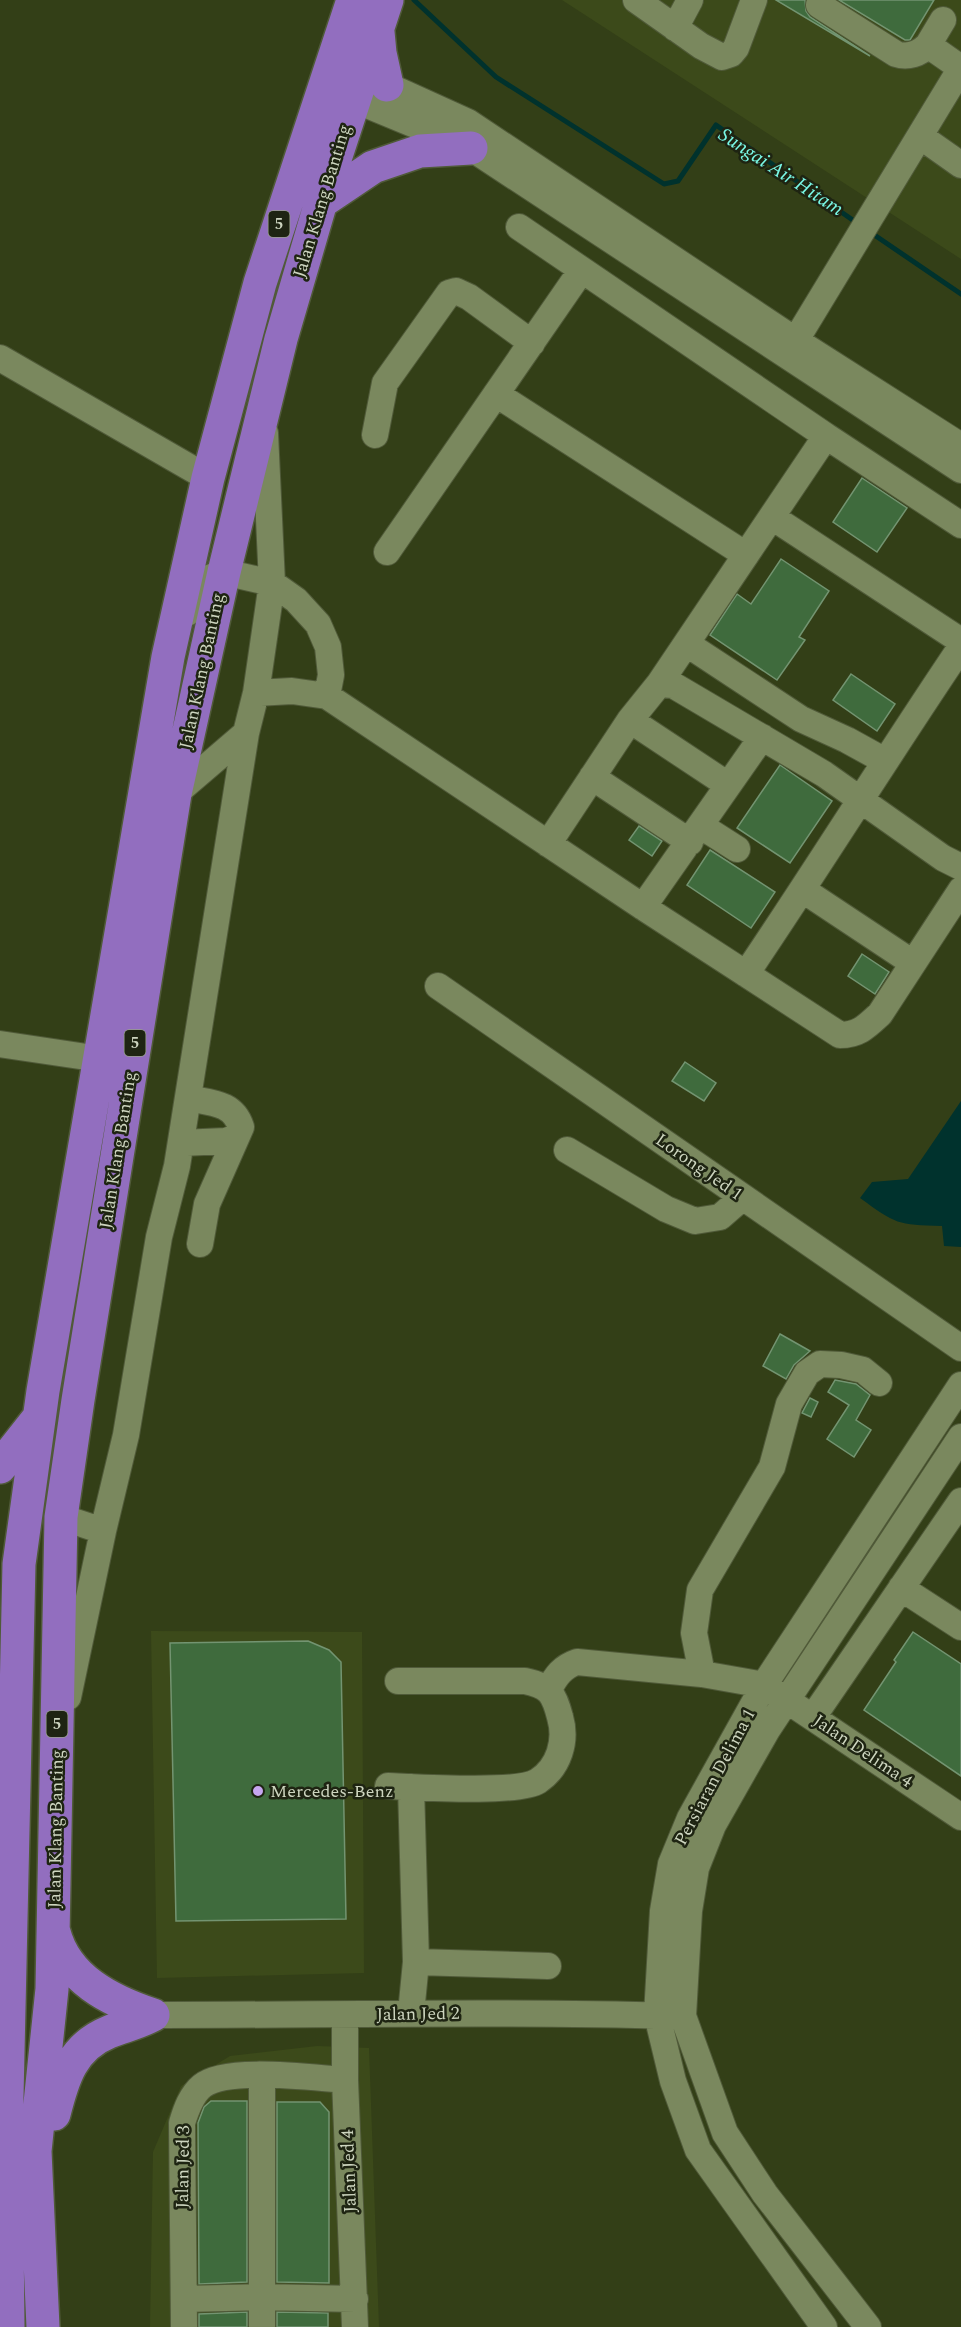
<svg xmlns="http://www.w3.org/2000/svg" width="961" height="2327" viewBox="0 0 961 2327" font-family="Spectral,serif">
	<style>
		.built { fill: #3c4a1a }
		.water { fill: #00322d }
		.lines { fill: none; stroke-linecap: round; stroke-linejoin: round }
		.stream { stroke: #00322d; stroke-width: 5 }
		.building { fill: #3f6b3d; stroke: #739471; stroke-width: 1.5 }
		.minor-casing { stroke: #505a39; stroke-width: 28 }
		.highway-casing { stroke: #505a39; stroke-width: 36 }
		.minor { stroke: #7a885e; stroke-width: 26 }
		.highway { stroke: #926ebf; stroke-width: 33 }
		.poi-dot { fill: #c6a6f0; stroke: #1e2412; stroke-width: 2 }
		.labels { text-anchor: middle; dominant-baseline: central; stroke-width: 5; stroke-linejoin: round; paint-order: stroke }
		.shield { fill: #1e2412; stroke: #98a08b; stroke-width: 1.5 }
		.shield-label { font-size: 16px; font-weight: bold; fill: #cdd5bf }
		.street-label { font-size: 18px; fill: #cdd5bf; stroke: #1e2412 }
		.poi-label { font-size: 18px; fill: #cdd5bf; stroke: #1e2412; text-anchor: start }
		.water-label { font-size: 20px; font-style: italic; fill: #79f7e5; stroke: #1e2412 }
	</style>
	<rect width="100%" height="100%" fill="#333f17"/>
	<path class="built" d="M562 0H961V259Z
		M151 1631 362 1632 364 1973 157 1978Z
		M317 2046 369 2048 379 2327H150L153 2152 181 2086 230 2056Z"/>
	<path class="water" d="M961 1101V1247L944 1246 942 1226C897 1225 896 1224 860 1198L872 1182 908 1179Z"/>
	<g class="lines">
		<path class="stream" d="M414 0 496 77 664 184 678 181 716 125 857 223
			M870 232 961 294"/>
	</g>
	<path class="building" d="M776 0H805L806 11 810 17 870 56Z
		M839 0H934L910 40H905Z
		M862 478 907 508 877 552 833 522Z
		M781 559 829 591 799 637 805 640 777 680 710 635 737 594 751 604Z
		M851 674 895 704 877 731 833 700Z
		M780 765 832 801 790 863 737 828Z
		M639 826 662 841 652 856 629 840Z
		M710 850 775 892 751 928 687 885Z
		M862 954 889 972 875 994 848 976Z
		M685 1062 716 1083 704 1101 672 1081Z
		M780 1334 810 1351 794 1365 786 1379 763 1366Z
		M835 1380 856 1384 870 1395 856 1420 871 1430 854 1457 827 1439 849 1405 828 1392Z
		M810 1398 818 1402 811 1417 802 1413Z
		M913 1632 961 1664V1776L864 1710 896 1662 894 1660Z
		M308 1641 329 1650 341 1662 346 1919 176 1921 170 1643Z
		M211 2101H247V2282L199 2284 198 2123 204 2107Z
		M277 2102H320L329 2112V2283L277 2282Z
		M247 2312V2327H199V2314Z
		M277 2312 328 2313V2327H277Z"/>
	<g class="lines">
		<defs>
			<path id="minor" d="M636 0 701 46 722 57 731 54 736 48 754 0
				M819 5 896 54C908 58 919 54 928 45L961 68
				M675 28 690 0
				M928 45 943 20
				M371 78 468 122 795 340 961 446
				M338 93 471 148 961 470
				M920 136 961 165
				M519 227 826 436
				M788 353 961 68
				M0 358 208 478
				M496 394 746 555
				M375 435 385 383 449 293 456 291 469 297 532 343
				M772 517 961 641
				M387 552 581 271
				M187 613 201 581 224 572 272 583 296 600 318 624 328 647 331 675 327 696
				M687 644 801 719 847 740 885 761
				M659 684 826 436 961 525
				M256 693 292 691 327 696 643 907 840 1035C859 1035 867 1026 880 1014L961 890
				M630 720 728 785
				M592 777 690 842
				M175 794 246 733
				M701 826 737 849
				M548 844 630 720 659 684 673 685 824 774 943 858 961 867
				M803 890 913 963
				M643 907 762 737
				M746 974C819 866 888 755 961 647
				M438 986 961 1348
				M0 1044 100 1059
				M188 1098C211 1103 233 1102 241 1127L207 1204 200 1244
				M181 1143 226 1141 234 1138
				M567 1150 666 1209 695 1221 720 1217 743 1197
				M61 1517 103 1531
				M901 1588 961 1627
				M702 1674 694 1633 700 1590 772 1467 789 1404 807 1373 820 1364 841 1365 863 1370 879 1383
				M549 1689C556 1676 562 1667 577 1662L702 1674 764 1685 961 1817
				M68 1697 103 1531 126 1435 159 1237 177 1166 246 733 256 693 272 583 265 433
				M813 1717 961 1501
				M388 1786C416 1787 518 1794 538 1781 559 1767 567 1741 560 1717 554 1694 550 1686 525 1681H398
				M411 1787 416 1962 411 2013
				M416 1962 548 1966
				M153 2015C326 2015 500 2011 674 2016
				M345 2015V2080L355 2327
				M184 2299 262 2297 355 2299
				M184 2327 182 2123C186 2110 191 2095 202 2086 226 2066 313 2078 345 2080
				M262 2327V2075
				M824 2327 698 2150 673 2081 657 2015 663 1911 671 1864 690 1818 764 1685 961 1385
				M868 2327 765 2194 725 2133 683 2016 689 1911 696 1868 713 1825 767 1730 961 1437"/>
			<path id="highway" d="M378 32 380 53 387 85
				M321 202 373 167 420 151 471 148
				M0 1467 37 1420
				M54 1932C66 1979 111 2001 153 2015
				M54 2114C63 2078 72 2047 109 2032 124 2026 138 2023 153 2015
				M8 2327 6 2141 19 1564 43 1391 168 657 208 478 260 283 353 0
				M43 2327 35 2151 52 1989 61 1517 78 1400 175 794 224 572 281 339 321 202 387 0"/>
		</defs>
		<use href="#minor" class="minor-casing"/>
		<use href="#highway" class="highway-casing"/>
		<use href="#minor" class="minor"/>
		<use href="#highway" class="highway"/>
	</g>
	<circle class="poi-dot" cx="258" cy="1791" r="6"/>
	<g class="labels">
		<g class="shield">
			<rect x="268.5" y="211" width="21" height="26" rx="4.5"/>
			<rect x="124.5" y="1030" width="21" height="26" rx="4.5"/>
			<rect x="46.5" y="1711" width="21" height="26" rx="4.5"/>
		</g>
		<g class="shield-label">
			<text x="279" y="224">5</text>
			<text x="135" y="1043">5</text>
			<text x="57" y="1724">5</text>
		</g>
		<g class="street-label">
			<text transform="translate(322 201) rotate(-73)">Jalan Klang Banting</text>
			<text transform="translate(202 671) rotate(-78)">Jalan Klang Banting</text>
			<text transform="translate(118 1150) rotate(-81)">Jalan Klang Banting</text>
			<text transform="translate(699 1167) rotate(35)">Lorong Jed 1</text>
			<text transform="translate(863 1751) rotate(34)">Jalan Delima 4</text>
			<text transform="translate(715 1777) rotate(-62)">Persiaran Delima 1</text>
			<text transform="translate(56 1829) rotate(-89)">Jalan Klang Banting</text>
			<text transform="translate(418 2014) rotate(-1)">Jalan Jed 2</text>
			<text transform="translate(183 2167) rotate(-89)">Jalan Jed 3</text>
			<text transform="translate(349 2171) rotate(-92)">Jalan Jed 4</text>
		</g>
		<g class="poi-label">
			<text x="270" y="1791">Mercedes-Benz</text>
		</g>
		<g class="water-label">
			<text transform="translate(781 172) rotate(33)">Sungai Air Hitam</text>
		</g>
	</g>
</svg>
